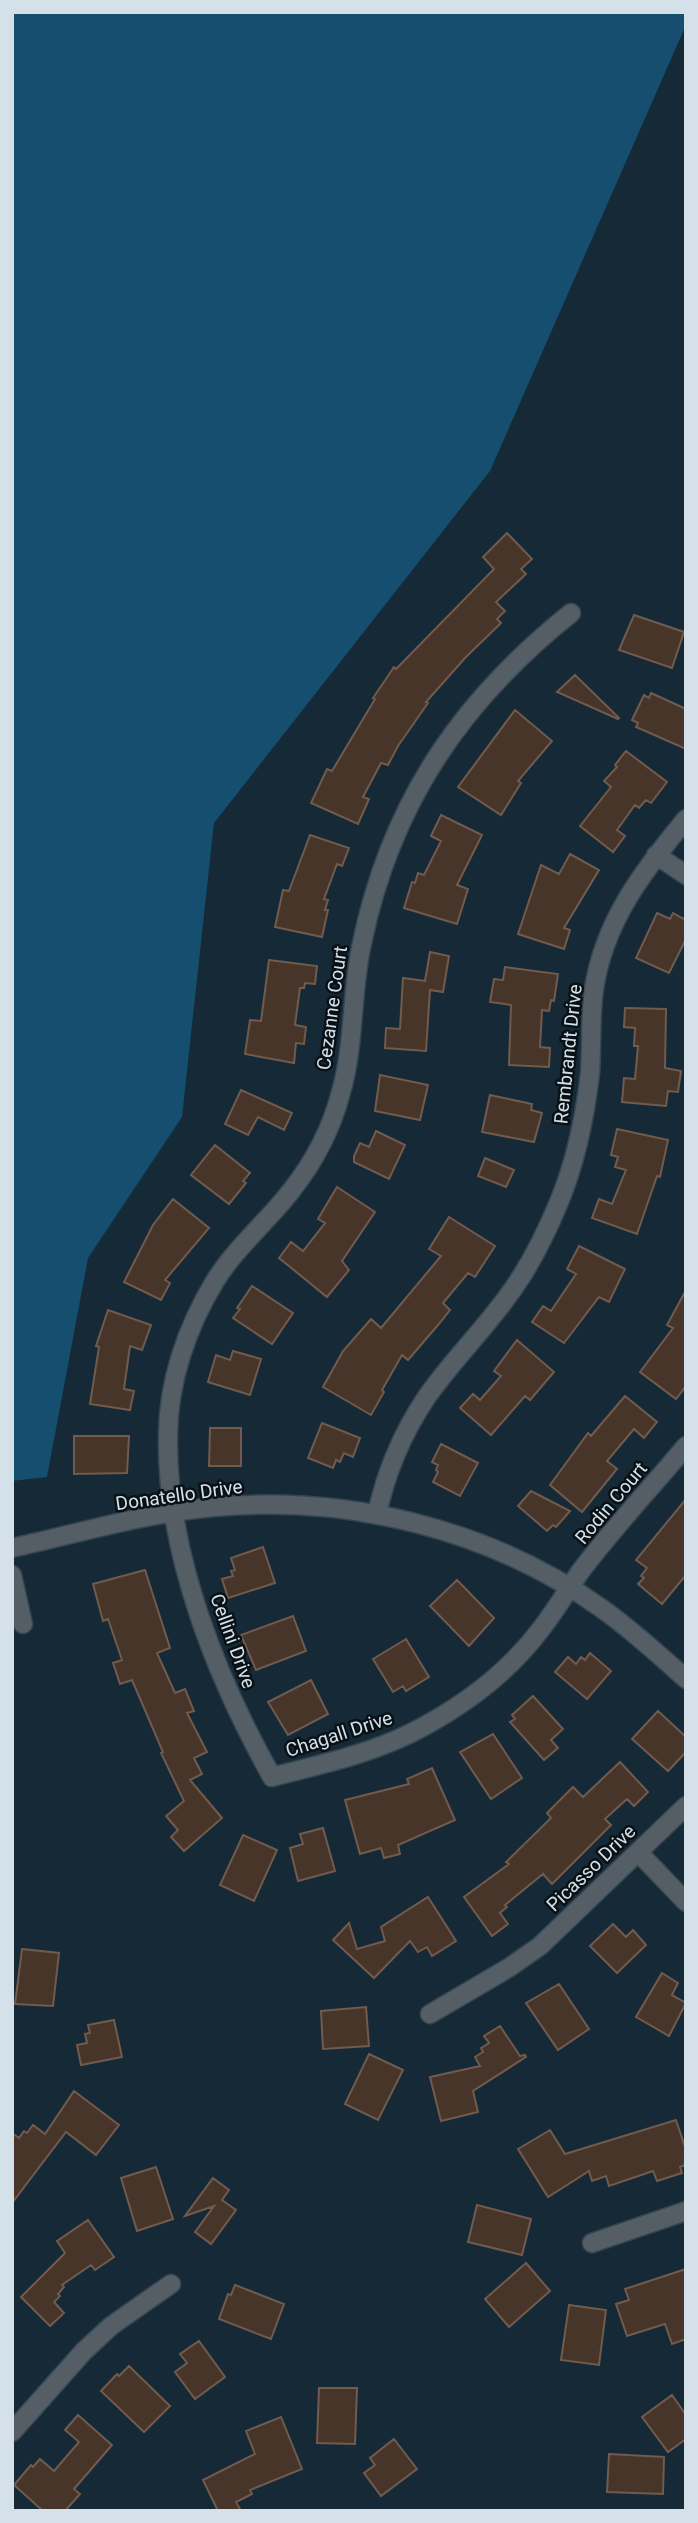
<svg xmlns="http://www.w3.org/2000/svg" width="698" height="2523" viewBox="0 0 698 2523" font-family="Roboto,sans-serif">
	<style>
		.green { fill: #154e6e }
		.building { fill: #483529; stroke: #705b4e; stroke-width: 2 }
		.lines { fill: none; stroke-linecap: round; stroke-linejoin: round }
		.minor-casing { stroke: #354653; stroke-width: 21 }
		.minor { stroke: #555e65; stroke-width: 18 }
		.labels { text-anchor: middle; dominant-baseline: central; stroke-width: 5; stroke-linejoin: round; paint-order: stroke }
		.street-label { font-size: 19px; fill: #d5e1e9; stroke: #091116 }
	</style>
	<rect width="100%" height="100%" fill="#162936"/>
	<path class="green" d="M12 12H686V25L490 471 214 823 182 1117 88 1258 47 1477 12 1481Z"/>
	<path class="building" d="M507 533 532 559 521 569 526 574 496 602 505 611 497 619 501 623 465 658 426 702 428 703 398 746 388 765 381 763 363 797 369 799 358 824 311 803 327 769 332 771 375 699 373 698 394 667 396 669 494 569 483 557Z
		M634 615 684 632 672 668 619 650Z
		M575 675 619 718 618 719 557 692Z
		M651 693 686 709V749L636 727 638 723 632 720 644 695 649 698Z
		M515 710 552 741 518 781 521 783 501 815 458 787Z
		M626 751 667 782 651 803 646 800 639 808 635 805 617 830 625 836 613 852 580 826 611 787 604 781 617 767 615 765Z
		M441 815 482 835 457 885 468 889 457 924 404 908 412 882 415 883 418 873 424 875 441 841 431 836Z
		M310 835 349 848 342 866 337 864 324 899 328 900 325 910H328L322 937 275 927 283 890 289 891Z
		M570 854 599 870 564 928 570 930 564 949 518 934 541 865 559 874Z
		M657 913 670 919 673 913 686 920V939L669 973 636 958Z
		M430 952 449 956 443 992 430 990 426 1051 385 1048 386 1028 400 1029 403 978 425 981Z
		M269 960 317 966 315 984 305 983 304 988H300L295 1025 306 1027 304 1044 296 1043 294 1063 245 1054 250 1020 261 1021Z
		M505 967 558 974 554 1001 551 1000 549 1011 542 1010 540 1047 550 1048 549 1067 509 1065 511 1005 490 1002 494 979 503 980Z
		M625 1008 666 1009 665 1068 681 1071 678 1092 668 1091 666 1106 622 1102 624 1078 635 1079 638 1046H634L635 1028 624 1027Z
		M380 1075 428 1085 420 1120 375 1111Z
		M241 1090 292 1113 284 1130 258 1117 248 1135 225 1124Z
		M490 1095 532 1104 531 1110 542 1113 534 1142 482 1132Z
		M617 1129 668 1140 660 1177 657 1176 637 1234 592 1218 599 1199 612 1204 626 1170 615 1167 618 1157 611 1155Z
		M376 1131 405 1145 389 1179 354 1162V1156L360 1143 369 1147Z
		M215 1145 250 1173 243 1181 246 1183 229 1204 191 1175Z
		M485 1158 514 1170 506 1187 478 1176Z
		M337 1187 375 1212 342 1261 349 1270 327 1297 279 1258 291 1242 303 1251 325 1223 318 1219Z
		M173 1199 209 1228 165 1280 170 1283 161 1300 124 1282 153 1225Z
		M449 1217 495 1246 475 1277 468 1273 443 1303 450 1310 438 1325 408 1360 402 1355 382 1390 384 1392 371 1415 323 1387 343 1351 371 1319 381 1328 441 1256 429 1249Z
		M579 1246 625 1269 609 1302 599 1297 564 1343 532 1322 543 1306 551 1311 576 1274 567 1269Z
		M252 1286 293 1313 272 1344 233 1318 240 1309 237 1308Z
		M686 1290V1386L676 1399 640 1372 673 1328 667 1325Z
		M108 1310 151 1325 142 1350 130 1346 124 1389 134 1391 130 1410 90 1404 99 1347 96 1346Z
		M517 1340 554 1372 530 1400 525 1396 491 1435 460 1408 473 1394 480 1400 501 1376 494 1371Z
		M233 1351 261 1359 250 1395 208 1382 216 1355 230 1360Z
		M625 1396 657 1422 644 1438 634 1429 607 1461 617 1469 582 1512 550 1485 588 1433 591 1436Z
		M322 1423 360 1438 353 1457 344 1453 340 1462 336 1460 333 1468 308 1458Z
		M210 1428H241V1466H209Z
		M74 1436H129L127 1473 74 1474Z
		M441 1444 478 1463 460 1496 433 1482 438 1472 436 1470 438 1465 432 1462Z
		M531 1491 570 1511 556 1527 553 1525 547 1531 518 1506Z
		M686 1499V1575L662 1604 638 1584 644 1578 641 1576 647 1568 636 1560Z
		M263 1547 275 1583 228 1598 222 1579 233 1576 231 1571 235 1570 231 1558Z
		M145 1570 170 1648 157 1653 175 1693 185 1689 194 1711 187 1713 207 1752 194 1758 202 1774 190 1780 222 1818 184 1851 171 1837 178 1830 166 1816 184 1801 161 1753 163 1752 132 1680 120 1684 113 1663 122 1660 108 1619 103 1621 93 1584Z
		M457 1580 494 1618 469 1646 430 1606Z
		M293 1616 306 1651 256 1670 241 1635Z
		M406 1639 429 1677 406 1691 403 1686 393 1692 373 1659Z
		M590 1653 611 1671 587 1699 555 1672 568 1657 576 1664 581 1657 585 1660Z
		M311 1680 328 1714 288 1735 268 1702Z
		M533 1696 563 1729 551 1740 558 1748 544 1760 510 1722 515 1719 512 1715Z
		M658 1711 686 1737V1752L668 1771 632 1739Z
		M493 1734 522 1778 491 1799 460 1752Z
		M620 1762 648 1792 634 1806 627 1799 605 1819 611 1825 552 1884 543 1874 505 1905 507 1907 500 1913 508 1924 492 1936 464 1897 509 1864 506 1862 551 1818 547 1813 573 1787 583 1797Z
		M432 1768 455 1820 398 1845 400 1854 384 1858 381 1848 360 1854 345 1800 409 1784 407 1779Z
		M323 1828 335 1871 298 1881 290 1848 303 1844 300 1834Z
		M243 1835 277 1850 254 1901 220 1885Z
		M428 1897 456 1941 432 1956 427 1947 418 1952 410 1941 374 1978 333 1940 349 1923 357 1949 385 1941 381 1927Z
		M613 1924 626 1937 633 1930 646 1945 617 1973 590 1946Z
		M22 1949 59 1953 53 2006 15 2004Z
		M662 1973 678 1983 672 1995 686 2003 669 2036 636 2017Z
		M559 1984 589 2029 558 2050 526 2003Z
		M366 2007 369 2046 323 2049 321 2011Z
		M114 2020 122 2057 81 2065 77 2045 87 2043 85 2034 90 2033 88 2025Z
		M500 2026 520 2056 525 2055 526 2057 473 2091 478 2112 441 2121 430 2077 480 2066 475 2057 483 2052 481 2048 489 2043 484 2036Z
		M369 2054 403 2070 378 2120 345 2104Z
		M74 2091 119 2125 96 2155 66 2132 12 2203V2133L19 2138 24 2131 27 2133 33 2125 45 2134Z
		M676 2120 686 2150V2165L680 2167 682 2173 657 2181 653 2171 609 2186 606 2176 592 2181 589 2171 548 2197 518 2149 550 2130 565 2154Z
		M156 2167 173 2219 137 2231 121 2178Z
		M213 2178 229 2190 222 2200 236 2210 211 2244 195 2232 214 2206 185 2216Z
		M477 2205 531 2219 522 2255 468 2242Z
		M88 2220 114 2257 95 2270 91 2265 62 2285 64 2287 58 2294 60 2296 54 2302 64 2313 50 2326 21 2297 65 2253 57 2241Z
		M526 2263 550 2291 509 2327 485 2299Z
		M686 2269V2339L672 2344 665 2324 627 2336 616 2304 629 2300 625 2289Z
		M235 2285 284 2304 271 2339 219 2319 228 2294 231 2295Z
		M569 2305 606 2310 599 2365 561 2360Z
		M199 2341 225 2377 195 2399 175 2372 187 2363 180 2354Z
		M129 2366 170 2406 144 2432 101 2391 117 2374 119 2376Z
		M319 2388H357L355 2444 317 2443Z
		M672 2395 686 2415V2439L668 2452 642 2417Z
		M78 2415 112 2445 74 2489 80 2494 65 2511H43L14 2485 31 2465 33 2467 40 2459 54 2471 79 2442 65 2430Z
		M281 2417 302 2469 250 2490 252 2494 236 2502 241 2511H218L203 2480 255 2454 246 2431Z
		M394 2439 417 2469 381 2496 364 2473 375 2465 370 2458Z
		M609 2454 664 2457 663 2494 607 2492Z"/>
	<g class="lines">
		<defs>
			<path id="minor" d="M571 613C461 701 391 803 362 943 351 992 355 1043 341 1092 332 1127 314 1162 291 1191 267 1222 236 1247 215 1281 187 1327 168 1382 168 1436 166 1552 216 1677 272 1777 318 1765 366 1755 409 1734 459 1709 507 1674 541 1629 555 1611 567 1591 580 1572 613 1528 651 1488 686 1446
				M656 855 686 875
				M377 1514C386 1472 402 1434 426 1398 453 1359 488 1326 515 1286 533 1260 547 1231 559 1202 576 1161 585 1117 590 1073 592 1045 590 1017 594 989 604 921 644 870 686 819
				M12 1548C79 1533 146 1513 214 1507 349 1495 490 1529 601 1608 631 1629 658 1654 686 1679
				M12 1575 23 1624
				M639 1853 686 1902
				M430 2014 510 1967 540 1946 686 1806
				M592 2243 686 2211
				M12 2432 84 2351 111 2326 171 2284"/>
		</defs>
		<use href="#minor" class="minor-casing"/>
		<use href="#minor" class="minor"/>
	</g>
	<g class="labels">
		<g class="street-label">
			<text transform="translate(332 1008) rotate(-82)">Cezanne Court</text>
			<text transform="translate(568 1054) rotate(-84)">Rembrandt Drive</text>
			<text transform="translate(179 1495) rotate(-8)">Donatello Drive</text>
			<text transform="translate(611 1503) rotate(-50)">Rodin Court</text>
			<text transform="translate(233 1641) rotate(70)">Cellini Drive</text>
			<text transform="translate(339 1734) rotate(-18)">Chagall Drive</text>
			<text transform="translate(591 1868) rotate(-44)">Picasso Drive</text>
		</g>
	</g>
	<rect width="698" height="2523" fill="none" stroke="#d5e1e9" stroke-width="28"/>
</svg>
